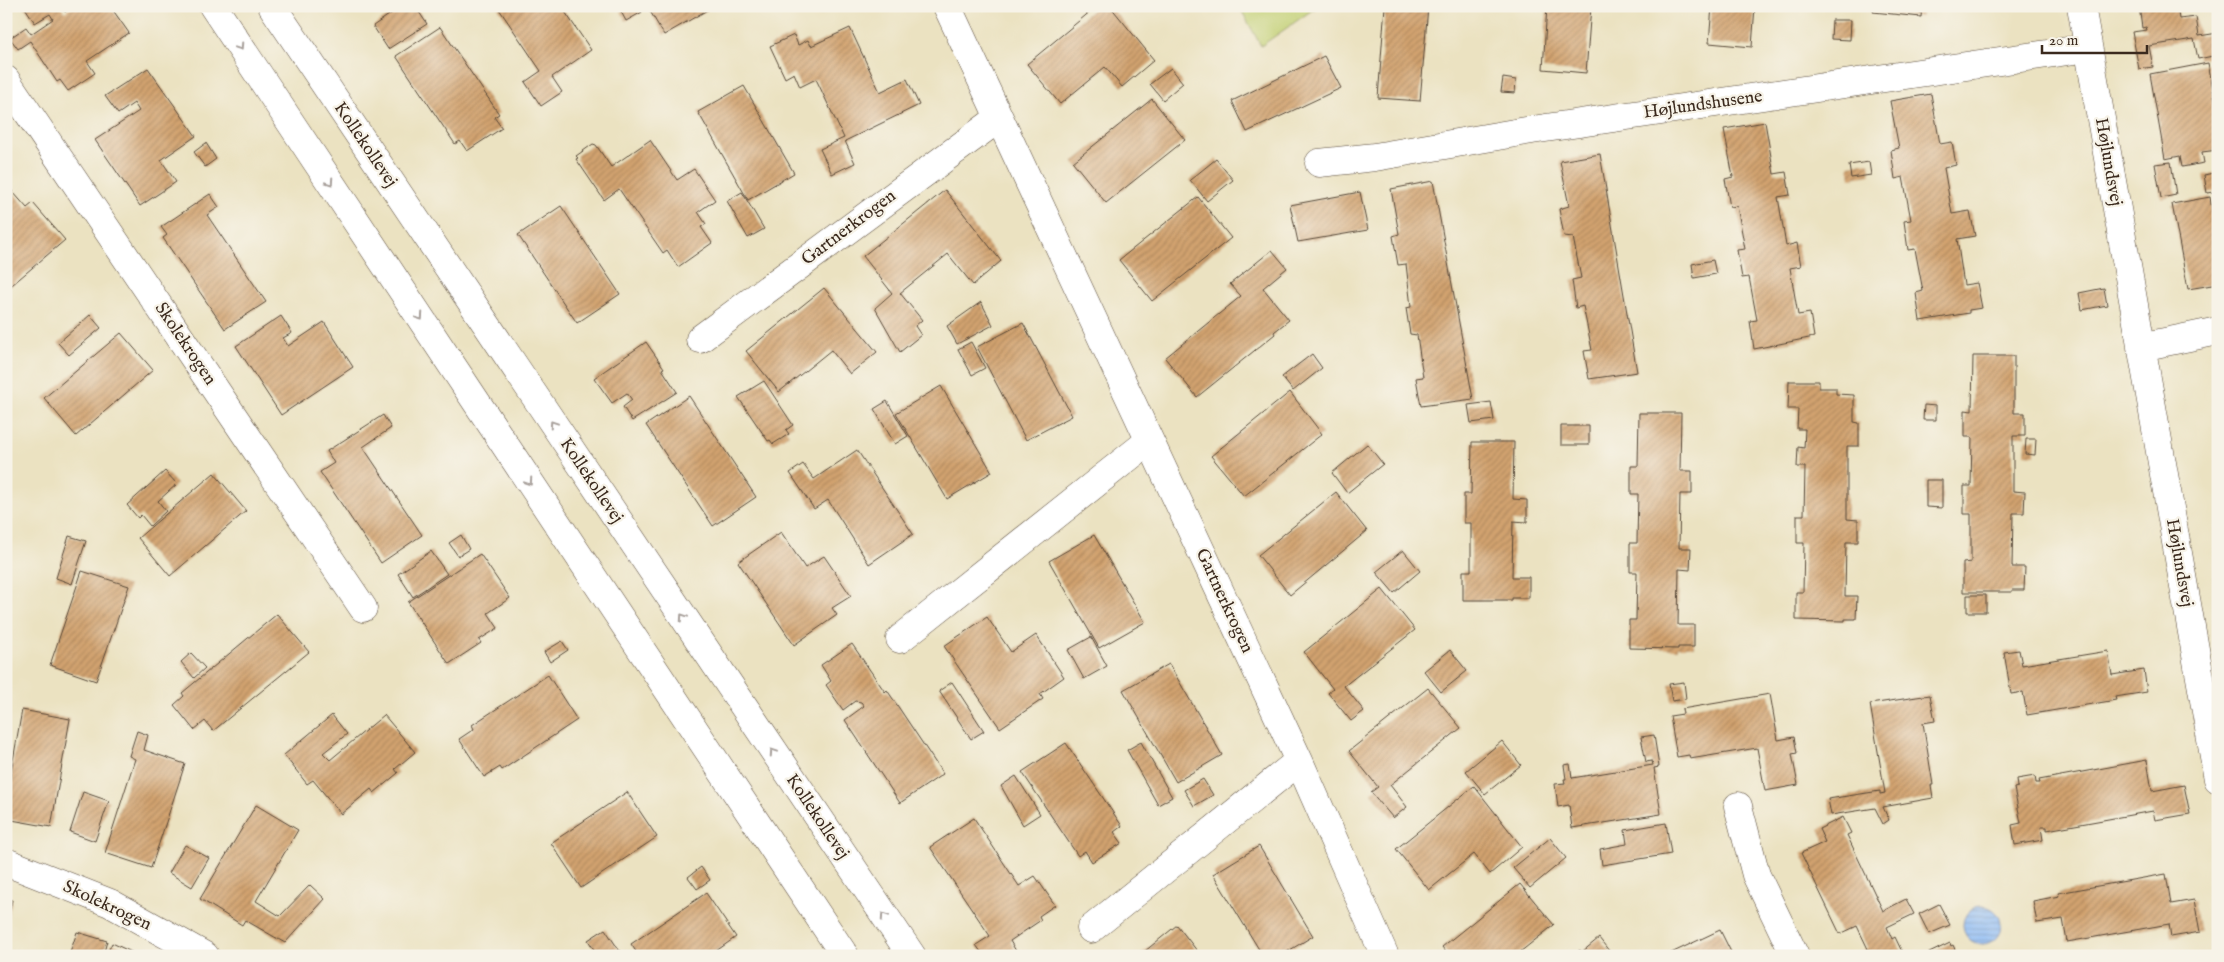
<svg xmlns="http://www.w3.org/2000/svg" width="2224" height="962" viewBox="0 0 2224 962" font-family="'IM FELL English',serif">
	<style>
		.green { fill: #c1cf71; stroke: #7e7c48 }
		.water { fill: url(#water-rules); stroke: #63728a }
		.building { fill: url(#building-hatch) }
		.lines { fill: none; stroke-linecap: round; stroke-linejoin: round }
		.minor-casing { stroke: #554636; stroke-width: 29 }
		.minor { stroke: #fff; stroke-width: 28 }
		.oneway { stroke: #a79f9a }
		.labels { text-anchor: middle; dominant-baseline: central; stroke-width: 4.5; stroke-linejoin: round; paint-order: stroke }
		.street-label { font-size: 18px; fill: #3b2a1e; stroke: #f7f3e8 }
	</style>
	<defs>
		<pattern id="water-rules" width="6" height="5" patternUnits="userSpaceOnUse" patternTransform="scale(1.25)"><rect width="6" height="5" fill="#8bbaf6"/><path d="M0 2.5h6" fill="none" stroke="#7397c7"/></pattern>
		<pattern id="building-hatch" width="6" height="6" patternUnits="userSpaceOnUse" patternTransform="scale(1.25)"><rect width="6" height="6" fill="#d2a370"/><path d="M-1 1l2-2M0 6l6-6M5 7l2-2" fill="none" stroke="#ac855b"/></pattern>
	</defs>
	<rect width="100%" height="100%" fill="#f7f3e8"/>
	<filter id="ink" filterUnits="userSpaceOnUse"><feTurbulence type="fractalNoise" baseFrequency=".02" numOctaves="2"/><feDisplacementMap in="SourceGraphic" scale="10" xChannelSelector="R" yChannelSelector="G"/><feConvolveMatrix kernelMatrix="1 2 1 2 8 2 1 2 1" color-interpolation-filters="sRGB"/></filter>
	<filter id="wash" filterUnits="userSpaceOnUse"><feTurbulence type="fractalNoise" baseFrequency=".0096" numOctaves="4" result="noise"/><feDisplacementMap in="SourceGraphic" scale="20" xChannelSelector="R" yChannelSelector="G"/><feGaussianBlur stdDeviation="1.12" result="paint"/><feColorMatrix in="noise" values="0 0 0 0 0 0 0 0 0 0 0 0 0 0 0 0 0 1.4 0 .05"/><feComposite in="paint" operator="in"/></filter>
	<g filter="url(#wash)">
		<rect width="100%" height="100%" fill="#ebe2c1"/>
		<path class="green" d="M1239 6H1318L1261 46Z"/>
		<path class="water" d="M1963 925a19 19 0 1 1 38 0a19 19 0 1 1-38 0Z"/>
		<g id="blocks">
			<path class="building" d="M24 6H61L65 12 73 6H110L129 33 87 61 95 73 68 91 60 80 57 82 30 41 18 49 10 38 26 27 31 34 53 19 50 14 35 23Z
				M402 6H415L427 24 388 49 373 26Z
				M497 6H561L591 50 552 77 562 92 541 106 525 82 541 71Z
				M618 6H639L642 12 626 21Z
				M647 6H707L709 9 664 35Z
				M1097 6H1110L1154 60 1122 87 1105 67 1060 104 1027 64Z
				M1385 6H1428L1420 101 1378 98Z
				M1547 6H1591L1586 73 1543 69Z
				M1712 6H1755L1752 47 1709 43Z
				M1874 6H1922L1921 17 1873 12Z
				M2139 6H2177L2179 19 2196 17 2199 36 2218 33V55L2198 59 2194 39 2149 46 2153 67 2139 69 2132 32 2147 30 2146 27 2142 28Z
				M1832 20H1851L1850 40 1831 39Z
				M440 27 499 114 494 117 502 128 467 151 460 141 455 144 396 56Z
				M850 28 880 92 907 79 919 105 845 141 855 163 832 174 820 149 844 138 816 79 800 87 794 73 785 78 770 46 794 35 798 45 808 40 811 46Z
				M1324 56 1341 88 1247 132 1232 101Z
				M2208 63 2218 116V150L2202 152 2204 163 2182 167 2180 156 2165 159 2150 74Z
				M148 68 196 136 161 160 176 182 140 206 95 140 139 111 134 103 118 114 105 96Z
				M1171 68 1183 83 1163 100 1150 84Z
				M1503 78 1516 80 1515 93 1501 92Z
				M744 86 794 173 748 200 698 112Z
				M1931 94 1940 144 1952 142 1956 165 1944 168 1952 214 1970 211 1975 236 1957 239 1964 285 1977 283 1982 308 1969 310V313L1920 321 1916 293 1923 291 1915 249 1908 250 1904 221 1911 220 1903 177 1895 179 1891 150 1899 148 1890 101Z
				M1152 99 1185 140 1106 203 1073 162Z
				M1765 122 1774 174 1786 172 1790 195 1778 197 1786 246 1797 243 1801 266 1790 268 1798 315 1810 313 1814 337 1754 349 1750 321 1757 320 1749 277 1742 278 1737 250 1745 249 1737 206 1730 207 1725 179 1733 177 1724 129Z
				M650 140 677 180 694 169 715 200 698 212 706 224 701 227 712 243 678 267 667 250 663 253 619 189 604 200 576 159 578 158 576 156 593 144 596 145 611 167Z
				M206 143 216 159 205 167 194 152Z
				M1600 154 1637 372 1589 379 1584 351 1592 350 1583 306 1576 308 1572 280 1581 278 1573 237 1564 236 1559 209 1569 206 1560 161Z
				M1216 159 1233 180 1207 201 1190 180Z
				M1869 162 1871 175 1851 178 1849 165Z
				M2171 162 2176 195 2161 198 2155 164Z
				M2218 172V191L2207 193 2204 175Z
				M1433 181 1473 399 1421 406 1416 378 1423 377 1417 335 1410 334 1406 308 1411 307 1406 264 1398 265 1393 236 1399 234 1391 189Z
				M6 184 27 208 33 203 65 240 6 290Z
				M945 190 1001 261 973 285 948 254 900 293 922 320 915 326 921 335 900 352 875 308 892 293 863 256Z
				M742 192 764 229 748 238 727 201Z
				M1360 192 1368 230 1298 242 1290 205Z
				M210 194 219 207 207 215 266 302 225 329 163 238 167 235 161 227Z
				M1198 197 1231 238 1152 301 1119 260Z
				M2210 197 2215 229H2218V284L2188 289 2172 204Z
				M561 206 620 294 577 323 518 235Z
				M1272 250 1287 268 1263 288 1289 320 1274 332 1275 334 1197 397 1165 358 1241 296 1230 284Z
				M1713 260 1716 274 1694 278 1692 264Z
				M824 288 877 352 850 374 831 350 779 392 746 351Z
				M2104 288 2107 305 2082 310 2079 293Z
				M981 302 993 325 957 344 947 326Z
				M90 315 101 328 69 355 58 343Z
				M281 316 292 333 283 338 288 346 324 322 353 367 281 415 236 346Z
				M1023 323 1072 416 1026 440 977 347Z
				M121 333 153 370 76 436 44 398Z
				M646 342 664 368 662 369 677 392 632 421 623 407 632 400 627 393 612 403 594 378Z
				M971 342 985 368 972 375 958 349Z
				M1312 354 1322 368 1293 391 1282 377Z
				M1973 356H2014V413H2025V436H2013V491L2025 492 2024 513H2013L2012 567H2025L2024 590H2012V592H1963V563L1971 562V514H1964V486H1971L1972 437H1965V410L1972 411Z
				M764 381 793 425 786 430 789 434 773 444 770 440 768 441 738 397Z
				M1789 381H1819V388H1836V394L1854 395V422L1859 423V446H1847V519L1858 520V542H1846L1845 596H1857L1856 619H1845V621L1796 620V592H1803L1804 543H1797V515H1804L1805 467H1797L1798 447 1804 448 1805 429H1797L1798 409H1788Z
				M941 386 992 472 947 499 896 413Z
				M1290 392 1322 434 1244 496 1211 456Z
				M689 396 756 497 713 526 646 425Z
				M887 401 908 436 895 444 874 409Z
				M1491 402 1494 420 1471 423 1468 405Z
				M1924 405 1936 406V420H1923Z
				M1639 413H1681L1680 471H1692V494H1680L1679 548H1691L1690 570 1679 569 1678 625H1694V647H1678V649L1629 648V620H1636L1637 572H1630V543H1637L1638 494H1631V466H1638Z
				M383 415 391 428 363 447 422 535 381 563 320 472 334 463 327 451Z
				M1561 426H1589V445H1561Z
				M2026 439H2036L2035 455 2025 454Z
				M1472 442H1514L1513 499 1527 500V522L1513 521 1512 577H1529V598H1512V600H1463V571H1471V523H1464V494H1471Z
				M1367 444 1383 464 1347 493 1332 473Z
				M857 450 913 534 869 564 828 500 814 509 790 473 803 464 814 479Z
				M165 471 177 484 158 501 166 511 150 526 141 515 138 518 127 505Z
				M214 473 246 511 170 576 138 538Z
				M1926 480H1942V508L1926 507Z
				M1336 492 1367 531 1290 595 1258 555Z
				M781 532 805 568 824 556 851 596 832 608 837 615 794 645 738 562Z
				M461 535 469 549 458 556 449 543Z
				M1094 535 1145 622 1099 648 1049 561Z
				M69 536 86 541 72 584 56 578Z
				M1403 550 1420 571 1394 593 1376 572Z
				M431 551 447 574 413 597 398 574Z
				M480 554 510 598 488 613 498 628 479 640 481 643 449 664 408 602Z
				M82 571 129 586 96 681 50 665Z
				M1382 589 1415 630 1344 686 1364 711 1351 721 1328 693 1333 689 1304 652Z
				M1967 595H1986V612H1967Z
				M277 614 309 652 213 731 205 721 194 730 174 705 184 696 182 693Z
				M987 617 1011 652 1036 635 1064 677 1040 694 1043 699 1000 728 944 646Z
				M1091 637 1107 666 1084 679 1068 650Z
				M562 641 568 650 550 662 544 652Z
				M852 644 885 692 887 690 943 774 900 803 845 720 864 706 861 702 855 701 843 710 826 685 831 681 821 665Z
				M1450 650 1467 671 1441 692 1424 671Z
				M2019 650 2022 665 2108 651 2112 675 2144 670 2147 692 2115 697 2116 700 2027 715 2023 692 2011 694 2004 652Z
				M191 653 205 668 194 678 181 662Z
				M1169 664 1222 755 1176 782 1123 690Z
				M548 675 577 720 502 770 500 767 484 777 459 739 474 729 472 725Z
				M952 682 984 731 971 739 939 691Z
				M1684 682 1686 699 1672 701 1669 684Z
				M1428 688 1461 728 1390 785 1407 807 1393 818 1371 792 1378 787 1349 751Z
				M1770 694 1778 740 1794 737 1797 753 1792 754 1798 785 1765 791 1757 748 1690 759 1689 755 1677 757 1670 716 1683 714 1682 709Z
				M1930 695 1935 721 1923 723 1933 785H1931L1933 798 1883 807 1889 820 1883 824 1875 808 1831 815 1828 799 1880 791V794L1885 793 1870 704Z
				M22 710 70 719 51 827 6 819V800Z
				M332 715 347 734 323 753 330 760 384 715 415 752 395 769 398 773 374 793 371 789 341 814 313 780 307 784 284 755Z
				M137 731 148 735 144 750 185 764 151 868 105 853 135 759 129 756Z
				M1654 735 1659 767 1654 768 1661 814 1572 828 1569 805 1558 807 1555 784 1565 783 1564 779H1566L1564 765 1570 764 1572 778 1653 765 1652 761 1646 762 1641 737Z
				M1502 741 1521 765 1485 794 1466 771Z
				M1141 742 1172 797 1158 805 1127 750Z
				M1066 743 1122 826 1114 832 1122 843 1092 862 1085 851 1078 856 1022 772Z
				M2147 760 2152 791 2184 785 2190 814 2155 820 2153 811 2047 830V827H2041L2043 840 2015 845 2012 825 2021 823 2014 788 2018 787 2017 779 2035 776 2036 783H2040L2039 780Z
				M1016 776 1040 814 1023 825 1001 786Z
				M1203 779 1213 795 1194 806 1184 790Z
				M1474 786 1522 847 1490 874 1474 854 1429 890 1396 849Z
				M83 792 109 801 95 841 70 832Z
				M627 792 657 837 581 888 551 843Z
				M256 805 298 830 256 901 280 916 310 885 325 899 285 943 245 920 242 925 200 899Z
				M1843 817 1851 833 1847 835 1883 911 1906 899 1914 914 1887 927 1892 939 1895 937 1904 956H1855L1868 949 1857 926 1840 934 1801 853 1825 842 1819 829Z
				M974 818 1019 886 1035 876 1055 905 1039 916 1041 920 1010 941 1019 956H984L976 945 990 936 930 847Z
				M1666 823 1671 854 1602 865 1600 849 1627 844 1625 830Z
				M1550 838 1566 858 1530 888 1513 868Z
				M185 845 209 858 192 887 169 873Z
				M1259 846 1313 936 1280 956H1263L1213 874Z
				M701 867 710 880 697 889 688 877Z
				M2166 874 2171 904 2194 900 2200 932 2171 937 2169 924 2067 942 2063 919 2037 923 2033 901 2059 896 2058 893Z
				M1520 884 1554 925 1515 956H1449L1442 947Z
				M706 893 736 937 709 956H639L631 944Z
				M6 899 12 900 7 922H6Z
				M1939 904 1950 925 1929 934 1919 914Z
				M1177 925 1201 956H1139Z
				M605 929 623 956H598L588 940Z
				M1720 930 1733 956H1665Z
				M77 932 107 941 103 956H69Z
				M1599 938 1613 956H1605L1602 953 1599 956H1572L1580 950 1582 952Z
				M112 943 140 956H106Z
				M1950 943 1951 946 1953 945 1957 954 1956 956H1923Z"/>
		</g>
	</g>
	<g filter="url(#ink)">
		<use href="#blocks" fill-opacity="0" stroke="#554636" stroke-width="1"/>
		<g class="lines">
			<defs>
				<path id="minor" d="M213 6 845 956
					M272 6 912 956
					M947 6 1299 761 1385 956
					M2081 6 2218 779
					M6 80 363 608
					M1319 163 1375 157 1532 130 2088 48
					M700 339 999 118
					M2141 347 2218 331
					M900 639 1149 441
					M1738 806 1756 875 1795 956
					M6 862 110 903 205 956
					M1091 929 1299 761"/>
			</defs>
			<use href="#minor" class="minor-casing"/>
			<use href="#minor" class="minor"/>
		</g>
		<defs><path id="oneway-chevron" d="M-2-3.5L2.5 0L-2 3.5" fill="none" stroke-width="1.6" stroke-linecap="round" stroke-linejoin="round" transform="scale(1.25)"/></defs>
		<g class="oneway">
			<use href="#oneway-chevron" transform="translate(240 47) rotate(56)"/>
			<use href="#oneway-chevron" transform="translate(330 182) rotate(56)"/>
			<use href="#oneway-chevron" transform="translate(420 317) rotate(56)"/>
			<use href="#oneway-chevron" transform="translate(553 424) rotate(-124)"/>
			<use href="#oneway-chevron" transform="translate(529 482) rotate(56)"/>
			<use href="#oneway-chevron" transform="translate(683 617) rotate(-124)"/>
			<use href="#oneway-chevron" transform="translate(773 752) rotate(-124)"/>
			<use href="#oneway-chevron" transform="translate(884 916) rotate(-124)"/>
		</g>
	</g>
	<g class="labels">
		<g class="street-label">
			<text transform="translate(1703 105) rotate(-8)">Højlundshusene</text>
			<text transform="translate(365 145) rotate(56)">Kollekollevej</text>
			<text transform="translate(2108 162) rotate(80)">Højlundsvej</text>
			<text transform="translate(849 228) rotate(-37)">Gartnerkrogen</text>
			<text transform="translate(185 344) rotate(56)">Skolekrogen</text>
			<text transform="translate(591 481) rotate(56)">Kollekollevej</text>
			<text transform="translate(2179 563) rotate(80)">Højlundsvej</text>
			<text transform="translate(1224 601) rotate(65)">Gartnerkrogen</text>
			<text transform="translate(817 817) rotate(56)">Kollekollevej</text>
			<text transform="translate(107 906) rotate(25)">Skolekrogen</text>
		</g>
	</g>
	<rect width="2224" height="962" fill="none" stroke="#f7f3e8" stroke-width="25"/>
	<path d="M2042 45v8h105v-8" fill="none" stroke="#3b2a1e" stroke-width="2.5"/>
	<text x="2049" y="45" font-size="15" fill="#3b2a1e" stroke="#f7f3e8" stroke-width="4" paint-order="stroke">20 m</text>
</svg>
